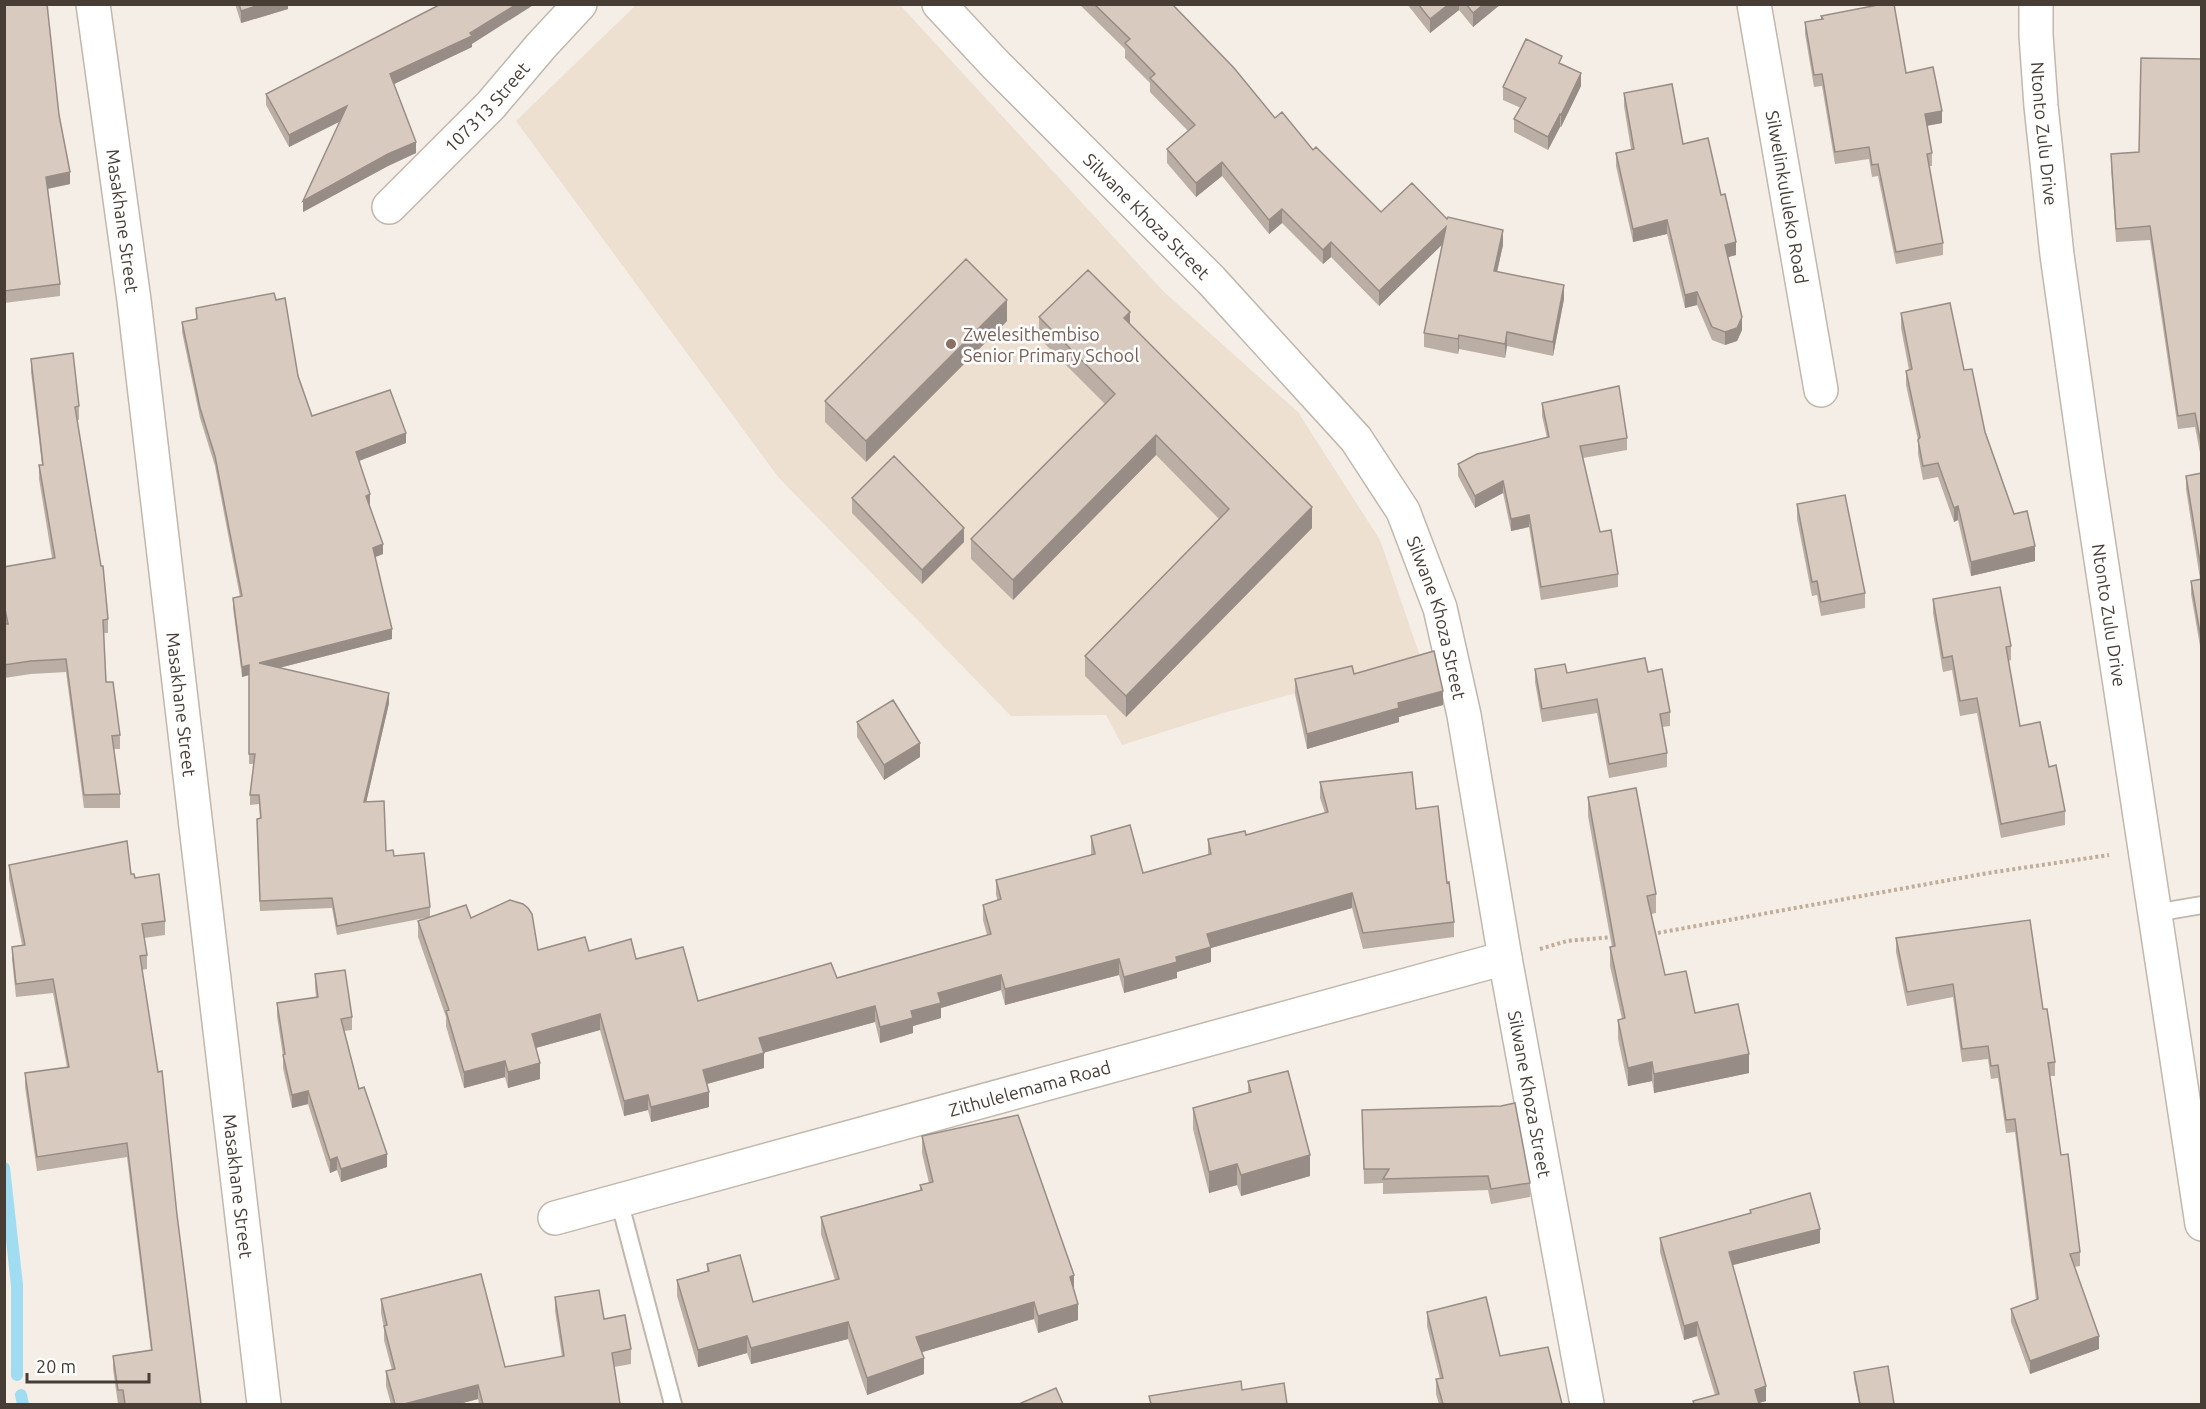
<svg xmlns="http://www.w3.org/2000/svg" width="2206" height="1409" viewBox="0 0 2206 1409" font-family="Ubuntu,sans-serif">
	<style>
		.education { fill: #ede0d0 }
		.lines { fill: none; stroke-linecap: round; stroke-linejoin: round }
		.stream { stroke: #a1ddf2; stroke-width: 12 }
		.lane-casing { stroke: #c2b7ac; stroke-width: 20 }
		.street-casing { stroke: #c2b7ac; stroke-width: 36 }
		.path { stroke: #c2ad9a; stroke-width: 4; stroke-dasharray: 3 3; stroke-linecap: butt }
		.lane { stroke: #fff; stroke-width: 16 }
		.street { stroke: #fff; stroke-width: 33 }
		.wall { fill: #bbaea4 }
		.shaded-wall { fill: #988d86 }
		.building { fill: #d9cabf; stroke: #988d86; stroke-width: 1.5 }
		.education-dot { fill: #8d6e63; stroke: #fff; stroke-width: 2 }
		.labels { text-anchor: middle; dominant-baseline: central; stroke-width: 5; stroke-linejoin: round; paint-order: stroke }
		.street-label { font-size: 18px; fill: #473d35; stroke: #fff }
		.education-label { font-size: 18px; fill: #785e54; stroke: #fff; text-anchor: start }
	</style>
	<rect width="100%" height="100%" fill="#f4eee6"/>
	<path class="education" d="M636 5H900L1164 292 1298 412 1380 540 1421 659 1223 713 1122 745 1106 715 1011 716 779 478 516 121Z"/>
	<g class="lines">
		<path class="stream" d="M4 1168 17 1285V1375
			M21 1395 23 1404"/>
		<defs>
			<path id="lane" d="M2155 913 2202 905
				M619 1200 673 1404"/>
			<g id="street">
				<path id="s1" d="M93 4 134 300 264 1404"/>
				<path id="s2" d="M939 4 995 64 1211 280 1356 439 1403 511 1440 608 1464 715 1505 958 1587 1404"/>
				<path id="s3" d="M1754 4 1821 390"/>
				<path id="s4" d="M2036 4V35L2041 106 2057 255 2088 474 2202 1224"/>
				<path id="s5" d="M389 207 491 105 541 46 580 4"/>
				<path id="s6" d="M555 1218 1505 958"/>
			</g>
		</defs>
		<use href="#lane" class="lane-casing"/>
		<use href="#street" class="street-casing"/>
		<path class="path" d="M1652 934 1988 873 2109 855
			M1540 949 1567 941 1612 937"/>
		<use href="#lane" class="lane"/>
		<use href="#street" class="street"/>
	</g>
	<path class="wall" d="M4 4 59 115 70 184 48 189 60 284V296L4 303Z
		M235 4H288V9L241 23Z
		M1079 4H1172L1275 118 1313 150 1381 212 1447 219 1503 245 1497 272 1564 299 1553 356 1507 346 1505 358 1459 349 1458 354 1424 347V333L1442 244 1379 306 1331 257 1323 264 1282 223 1269 234 1222 176 1196 197 1167 163V149L1188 131 1150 92V83L1125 58V49Z
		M1407 4H1501L1473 27 1459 10 1430 33Z
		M1821 16 1906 73 1942 123 1927 126 1932 153V166H1929L1943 243V255L1896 264 1878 176 1872 177 1869 159 1835 164 1822 86 1814 87 1805 34V22L1821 19Z
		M472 44V47L394 84 416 153 388 166 303 212 340 121 289 147 266 105V94Z
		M2202 59V463L2195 427 2178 429 2150 240 2116 242 2111 167V154L2139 152Z
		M1562 64 1581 86 1561 127H1560L1548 150 1514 132V119L1521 108 1503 100V87Z
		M1624 93 1683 144 1721 195 1736 255 1728 257 1742 330 1737 341 1725 345 1712 340 1697 305 1685 308 1667 234 1633 242 1616 166V153L1631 149 1624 106Z
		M196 308 298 376 312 416 406 443 359 461 370 504 369 505 383 554 375 557 392 639 279 668 389 703 366 802 386 851 394 856 430 907V917L337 935 332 908 260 911 257 829 260 819 259 804 250 805V795L254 764H249V675L242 677 233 608V598L240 597 215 466 200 418 182 332V322L196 320Z
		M1901 313 1964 370 2014 514 2035 561 1971 576 1958 520 1954 522 1938 477 1923 480 1918 454V440L1906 385V371L1909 370 1901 328Z
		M1039 317 1130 325 1312 528 1126 717 1085 676V656L1219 519 1156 455 1013 600 971 559V539L1105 404 1039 338Z
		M1007 321 866 462 825 422V401Z
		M31 359 79 406V420H77L108 619V633H104L106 682 120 735V749H114L120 794V808H84L66 672 31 674 4 678V624H6L4 618V567L52 558 39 479V465H42L31 372Z
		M1542 403 1627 438V450L1583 458 1600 532 1618 574V587L1541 600 1529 527 1511 531 1503 493 1475 508 1458 476V464L1547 438 1542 416Z
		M2202 473 2201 652 2191 594V581L2200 579 2186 489V476Z
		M852 498 964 542 922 584 852 513Z
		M1797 504 1865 593V608L1821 616 1817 595 1812 596 1797 519Z
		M1933 599 2011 646V660L2008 661 2020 726 2049 767 2065 811V825L2001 838 1977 713 1960 716 1952 670 1943 672 1933 613Z
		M1535 669 1567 673 1648 672 1670 712V726L1662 727 1667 753V767L1609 778 1597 713 1542 722 1535 682Z
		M1354 674 1443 705 1399 717V722L1307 749 1295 694V679Z
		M857 722 920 757 884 780 857 737Z
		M1320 782 1416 809 1447 883 1454 922V937L1363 949 1352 908 1211 948V962L1177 972V978L1124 993 1119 975 1005 1005 1001 990 941 1008V1018L913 1026V1033L880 1043 875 1022 764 1052V1068L707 1084 709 1107 651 1122 648 1110 624 1116 600 1030 536 1048 540 1079 508 1088 505 1077 464 1088 446 1026V1017L418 937V921L471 918 538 950 589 951 636 959 698 1001 837 978 987 935 983 920V905L998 901 996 895V880L1091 855V836L1143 873 1208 855V839L1246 835 1325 813 1320 798Z
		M1588 797 1656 894V913L1651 914 1665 975 1695 1013 1749 1073 1654 1093 1652 1081 1628 1086 1618 1039V1020L1622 1019 1610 966V947H1612L1588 816Z
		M9 865 131 874 165 921V935L144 938 147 955V969L142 970 177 1215 201 1404H118L113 1369V1356L151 1351 127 1157 37 1171 25 1087V1073L67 1067 53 993 16 997 12 960V947L22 945 9 879Z
		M1896 938 2043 1009 2055 1062V1076H2050L2061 1155 2080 1252V1266L2074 1267 2099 1349 2030 1374 2011 1322V1309L2036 1300 2015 1132 2006 1133 1998 1078 1991 1079 1988 1059 1962 1062 1953 997 1907 1006 1896 952Z
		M315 974 352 1017V1030L344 1031 359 1089 387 1167 341 1182 337 1170 330 1173 308 1104 292 1108 283 1068V1056L277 1016V1003L316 997 315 987Z
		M1248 1081 1310 1176 1241 1196 1237 1185 1209 1193 1193 1129V1108L1248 1093Z
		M1362 1110 1530 1183V1197L1491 1204 1488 1190 1383 1194V1183L1364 1184Z
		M922 1136 1074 1291 1078 1320 1038 1333 1034 1319 922 1352 924 1374 867 1395 848 1339 751 1364 747 1353 698 1367 677 1296V1280L707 1271V1264L753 1302 835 1280 821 1234V1217L920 1190V1185L929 1183 922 1153Z
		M1750 1210 1820 1243 1733 1265 1766 1401 1759 1403V1404H1693V1401L1715 1395 1697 1336 1684 1340 1660 1252V1238L1750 1213Z
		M555 1297 604 1319 631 1349V1364L614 1367 620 1404H479L478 1399 459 1404H391L386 1386V1371L392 1370 384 1340V1328L381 1313V1299L505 1367 562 1357 555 1311Z
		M1427 1312 1500 1356 1562 1404H1439L1436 1394V1379H1440L1427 1326Z
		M1854 1372 1894 1404H1859L1854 1379Z"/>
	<path class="shaded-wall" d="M262 4H288V9L241 23V11Z
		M517 4H535L472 44V47L390 86V74Z
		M1449 4H1459V10L1430 33V19Z
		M1484 4H1501L1473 27V13Z
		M1581 73V86L1561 127V115Z
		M347 106V118L289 147V135Z
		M1942 111V123L1925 126V114Z
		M1560 114V127L1548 150V137Z
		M416 142V153L388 166 303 212V201L388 154Z
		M1222 162V176L1196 197V183Z
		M70 172V184L46 189V177Z
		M1282 209V223L1269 234V220Z
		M1667 220V234L1633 242V229Z
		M1446 227V241L1379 306V291Z
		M1503 230V245L1494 285V271Z
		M1331 242V257L1323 264V250Z
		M1736 242V255L1725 258V245Z
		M1564 285V299L1553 356V342Z
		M1697 292V305L1685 308V295Z
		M1007 300V321L866 462V441Z
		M1130 312V332L1124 318Z
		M1742 317V330L1737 341 1725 345V332Z
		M1507 332V346L1505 358V344Z
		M1459 335V349L1458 354V339Z
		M406 433V443L356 462V452Z
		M1156 435V455L1013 600V580Z
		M1503 481V493L1475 508V496Z
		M370 494V504L366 506V496Z
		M1958 506V520L1954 522V508Z
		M1312 507V528L1126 717V696Z
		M1529 515V527L1511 531V519Z
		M964 528V542L922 584V570Z
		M383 544V554L373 558V548Z
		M2035 546V561L1971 576V562Z
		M392 629V639L259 673V663Z
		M249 665V675L242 677V667Z
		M1443 691V705L1399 717V722L1307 749V734L1398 703Z
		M389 693V703L364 812V802Z
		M920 743V757L884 780V765Z
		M1352 893V908L1211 948V962L1177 972V978L1124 993V977L1176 957 1207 934Z
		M1119 959V975L1005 1005V989Z
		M1001 975V990L941 1008V1018L913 1026V1033L880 1043V1027L911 1011 938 993Z
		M875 1006V1022L759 1054V1038Z
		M600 1014V1030L532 1049V1034Z
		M764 1053V1068L703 1085V1070Z
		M1749 1054V1073L1654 1093V1074Z
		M505 1061V1077L464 1088V1072Z
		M1652 1062V1081L1628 1086V1068Z
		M540 1063V1079L508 1088V1072Z
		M308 1091V1104L292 1108V1095Z
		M709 1092V1107L651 1122V1107Z
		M648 1095V1110L624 1116V1101Z
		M387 1154V1167L341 1182V1169Z
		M1310 1155V1176L1241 1196V1175Z
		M337 1157V1170L330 1173V1160Z
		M1237 1164V1185L1209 1193V1172Z
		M1820 1229V1243L1729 1266V1252Z
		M1074 1275V1292L1070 1277Z
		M1034 1302V1319L916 1354V1337Z
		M1078 1304V1320L1038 1333V1316Z
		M848 1322V1339L751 1364V1348Z
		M1697 1322V1336L1684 1340V1326Z
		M747 1336V1353L698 1367V1350Z
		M2099 1336V1349L2030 1374V1361Z
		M924 1358V1374L867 1395V1378Z
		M478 1385V1399L459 1404H404Z
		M1766 1386V1401L1755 1404V1390Z"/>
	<path class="building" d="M4 4H47L59 115 70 172 46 177 60 284 4 291Z
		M239 4H262L241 11Z
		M441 4H517L470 33 472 36 390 74 416 142 388 154 303 201 347 106 289 135 266 94Z
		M1094 4H1172L1234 68 1275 118 1282 112 1313 150 1316 147 1381 212 1412 183 1447 219 1448 217 1503 230 1494 271 1564 285 1553 342 1507 332 1505 344 1459 335 1458 339 1424 333 1446 227 1379 291 1331 242 1323 250 1282 209 1269 220 1222 162 1196 183 1167 149 1195 125 1150 78 1155 74 1125 43 1130 39Z
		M1418 4H1449L1430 19Z
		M1466 4H1484L1473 13Z
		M1883 4H1894L1906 73 1933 67 1942 111 1925 114 1932 153 1927 154 1943 243 1896 252 1878 164 1872 165 1869 147 1835 152 1822 74 1814 75 1805 22 1823 19 1821 16Z
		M1526 39 1562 56 1559 63 1581 73 1561 115 1560 114 1548 137 1514 119 1526 98 1503 87Z
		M2141 58 2202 59V449L2195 413 2178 416 2150 226 2116 229 2111 154 2139 152Z
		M1672 84 1683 144 1708 138 1721 195 1725 194 1736 242 1725 245 1742 317 1737 328 1725 332 1712 327 1697 292 1685 295 1667 220 1633 229 1616 153 1634 149 1624 93Z
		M966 259 1007 300 866 441 825 401Z
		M1088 270 1130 312 1124 318 1312 507 1126 696 1085 656 1229 509 1156 435 1013 580 971 539 1115 394 1039 317Z
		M274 293 276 300 285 298 298 376 312 416 390 390 406 433 356 452 370 494 366 496 383 544 373 548 392 629 259 663 389 693 364 802 384 801 386 851 393 850 394 856 424 853 430 907 337 926 332 898 260 901 257 819 261 818 259 795H250L255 754H249V665L242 667 233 598 242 596 215 456 200 408 182 322 197 319 196 308Z
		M1950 303 1964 370 1972 369 1985 432 2014 514 2027 511 2035 546 1971 562 1958 506 1954 508 1938 463 1923 466 1918 440 1920 437 1906 371 1912 369 1901 313Z
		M73 353 79 406 75 407 101 566H103L108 619 103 620 106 682H113L120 735 112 736 120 794 84 795 66 659 31 661 4 665V624H8L4 604V567L55 558 39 465H43L31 359Z
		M1619 386 1627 438 1580 446 1600 532 1611 530 1618 574 1541 587 1529 515 1511 519 1503 481 1475 496 1458 464 1477 454 1549 437 1542 403Z
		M894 456 964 528 922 570 852 498Z
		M2202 473V574L2186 476Z
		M1845 495 1865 593 1821 602 1817 581 1812 582 1797 504Z
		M2202 579V639H2201L2191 581Z
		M2000 587 2011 646 2006 647 2020 726 2040 722 2049 767 2056 765 2065 811 2001 824 1977 698 1960 701 1952 656 1943 658 1933 599Z
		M1434 651 1443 691 1398 703 1399 708 1307 734 1295 679 1352 666 1354 674Z
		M1645 658 1648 672 1662 669 1670 712 1660 714 1667 753 1609 764 1597 699 1542 709 1535 669 1565 664 1567 673Z
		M893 700 920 743 884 765 857 722Z
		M1412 772 1416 809 1438 806 1447 883 1449 882 1454 922 1363 933 1352 893 1207 934 1211 947 1176 957 1177 962 1124 977 1119 959 1005 989 1001 975 938 993 941 1003 911 1011 913 1018 880 1027 875 1006 759 1038 764 1053 703 1070 709 1092 651 1107 648 1095 624 1101 600 1014 532 1034 540 1063 508 1072 505 1061 464 1072 446 1011 449 1010 418 921 466 905 471 918 510 900 523 904 528 908 532 914 538 950 585 937 589 951 631 939 636 959 683 947 698 1001 831 963 837 978 991 934 983 905 1001 899 996 880 1095 854 1091 836 1130 825 1143 873 1211 854 1208 839 1245 831 1246 835 1328 812 1320 782Z
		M1636 788 1656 894 1647 896 1665 975 1686 971 1695 1013 1738 1004 1749 1054 1654 1074 1652 1062 1628 1068 1618 1020 1625 1018 1610 947 1615 946 1588 797Z
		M127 841 131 874H134L135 878 159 874 165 921 142 924 147 955 140 956 158 1072 162 1071 177 1215 201 1404H125L123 1390H118L113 1356 152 1350 127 1143 37 1157 25 1073 69 1067 53 979 16 984 12 947 25 945 9 865Z
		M2030 920 2043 1009H2047L2055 1062 2048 1063 2061 1155 2068 1154 2080 1252 2070 1254 2099 1336 2030 1361 2011 1309 2038 1299 2015 1119 2006 1120 1998 1065 1991 1066 1988 1046 1962 1049 1953 984 1907 992 1896 938Z
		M345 970 352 1017 341 1019 359 1089 364 1087 387 1154 341 1169 337 1157 330 1160 308 1091 292 1095 283 1055 285 1054 277 1003 318 997 315 974Z
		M1288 1071 1310 1155 1241 1175 1237 1164 1209 1172 1193 1108 1251 1092 1248 1081Z
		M1515 1103 1530 1183 1491 1189 1488 1176 1383 1179 1389 1169H1364L1362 1110 1501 1106Z
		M1018 1115 1074 1275 1070 1277 1078 1304 1038 1316 1034 1302 916 1337 924 1358 867 1378 848 1322 751 1348 747 1336 698 1350 677 1280 709 1271 707 1264 740 1255 753 1302 839 1279 821 1217 922 1190 920 1185 933 1182 922 1136Z
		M1810 1193 1820 1229 1729 1252 1766 1386 1755 1390 1759 1404H1694L1693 1401 1719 1394 1697 1322 1684 1326 1660 1238 1751 1213 1750 1210Z
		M481 1274 505 1367 564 1356 555 1297 599 1290 604 1319 625 1315 631 1349 612 1353 620 1404H483L478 1385 404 1404H395L386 1371 395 1369 384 1326 387 1325 381 1299Z
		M1486 1297 1500 1356 1548 1347 1562 1404H1443L1436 1379 1443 1378 1427 1312Z
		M1888 1366 1894 1404H1860L1854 1372Z
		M1241 1381 1242 1390 1284 1383 1287 1404H1151L1149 1396Z
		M1056 1388 1063 1404H1019Z"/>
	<circle class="education-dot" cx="951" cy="344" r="6"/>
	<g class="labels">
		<g class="street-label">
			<text stroke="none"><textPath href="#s5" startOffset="140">107313 Street</textPath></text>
			<text stroke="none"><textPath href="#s4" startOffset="130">Ntonto Zulu Drive</textPath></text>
			<text stroke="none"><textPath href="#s3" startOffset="196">Silwelinkululeko Road</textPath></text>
			<text stroke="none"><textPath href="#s2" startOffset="297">Silwane Khoza Street</textPath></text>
			<text stroke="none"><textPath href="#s1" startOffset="219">Masakhane Street</textPath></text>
			<text stroke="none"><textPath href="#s4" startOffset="616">Ntonto Zulu Drive</textPath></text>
			<text stroke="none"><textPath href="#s2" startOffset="801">Silwane Khoza Street</textPath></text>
			<text stroke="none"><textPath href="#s1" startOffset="706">Masakhane Street</textPath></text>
			<text stroke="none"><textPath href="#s6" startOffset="492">Zithulelemama Road</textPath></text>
			<text stroke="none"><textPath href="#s2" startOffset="1287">Silwane Khoza Street</textPath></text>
			<text stroke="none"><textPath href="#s1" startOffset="1191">Masakhane Street</textPath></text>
		</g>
		<g class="education-label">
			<text x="963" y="334">Zwelesithembiso<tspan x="963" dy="21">Senior Primary School</tspan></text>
		</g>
	</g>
	<rect width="2206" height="1409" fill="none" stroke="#473d35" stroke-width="12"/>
	<path d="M27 1373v9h122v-9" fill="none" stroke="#473d35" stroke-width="3"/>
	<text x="36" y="1373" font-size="18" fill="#473d35" stroke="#ffffff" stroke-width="4.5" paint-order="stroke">20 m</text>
</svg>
